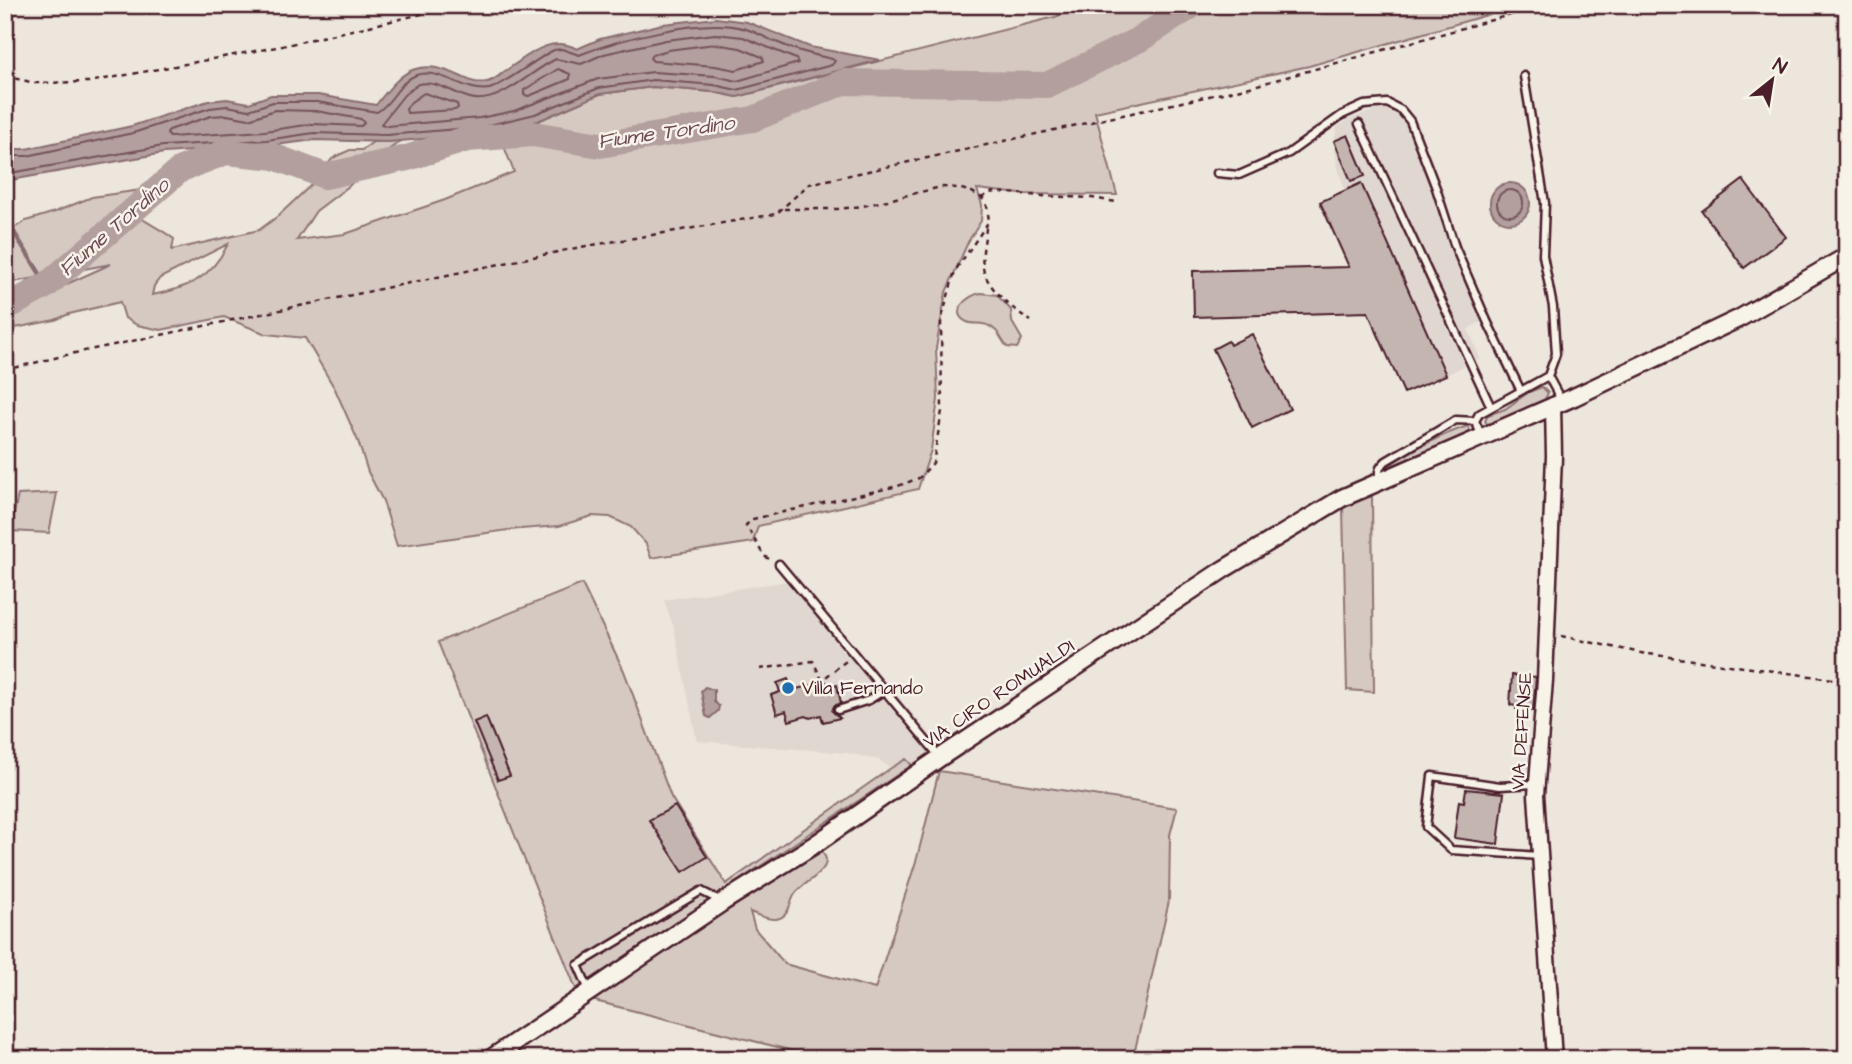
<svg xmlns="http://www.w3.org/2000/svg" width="1852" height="1064" viewBox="0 0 1852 1064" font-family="'Architects Daughter',sans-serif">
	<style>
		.built { fill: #e0d7d0 }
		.green { fill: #d5c9c2; stroke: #907476; stroke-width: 2; fill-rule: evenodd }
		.water { fill: #b39f9d; stroke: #896c6f; stroke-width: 2 }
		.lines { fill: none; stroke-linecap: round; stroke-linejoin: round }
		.shore { stroke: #745259; stroke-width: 2 }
		.stream { stroke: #896c6f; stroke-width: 4.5 }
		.river { stroke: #b39f9d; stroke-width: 26 }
		.building { fill: #c4b5b0; stroke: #4a1f2b; stroke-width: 2 }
		.service-casing { stroke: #4a1f2b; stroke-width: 11 }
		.tertiary-casing { stroke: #4a1f2b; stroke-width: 19 }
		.secondary-casing { stroke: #4a1f2b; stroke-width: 21 }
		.path { stroke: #4a1f2b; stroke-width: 2.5; stroke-dasharray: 5 5; stroke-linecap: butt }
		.service { stroke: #f7f3e8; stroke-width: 6 }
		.tertiary { stroke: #f7f3e8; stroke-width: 14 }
		.secondary { stroke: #f7f3e8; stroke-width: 16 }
		.poi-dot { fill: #1f6fb2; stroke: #f7f3e8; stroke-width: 2.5 }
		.labels { text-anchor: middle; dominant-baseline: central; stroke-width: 5; stroke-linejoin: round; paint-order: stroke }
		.poi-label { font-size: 19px; fill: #4a1f2b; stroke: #f7f3e8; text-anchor: start }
		.street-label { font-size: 19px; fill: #4a1f2b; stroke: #f7f3e8 }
		.water-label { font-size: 21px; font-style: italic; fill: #6f4c53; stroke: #f7f3e8 }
	</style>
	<rect width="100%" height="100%" fill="#ece6dd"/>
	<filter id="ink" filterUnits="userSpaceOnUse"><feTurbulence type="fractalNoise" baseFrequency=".0143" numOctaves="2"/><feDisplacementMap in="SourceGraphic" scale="14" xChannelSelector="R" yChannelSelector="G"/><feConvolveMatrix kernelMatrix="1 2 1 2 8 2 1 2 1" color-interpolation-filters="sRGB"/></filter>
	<g filter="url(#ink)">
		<path class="built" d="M1386 107 1398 112 1407 127 1483 321 1468 329 1480 358 1446 375 1362 183 1345 190 1337 165 1334 141 1337 127 1351 118Z
			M788 581H799L940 746 912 765 906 759 891 768 879 760 848 753 697 741 674 628 664 600Z"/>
		<path class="green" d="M1087 5H1522L1309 66 1095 112 1117 195 1020 194 977 189 982 205 981 221 968 242 946 292 936 348 938 399 931 450 918 489 758 526 753 542 651 558 646 544 631 527 610 517 592 516 559 526 508 530 397 546 383 501 368 472 358 441 335 389 305 338 266 334 224 317 161 330 137 325 125 318 120 302 69 314 55 320 5 330V312L111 264 14 282 5 269V233L26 221 55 212 92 197 141 190 128 201 127 208C142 221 159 227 174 239L172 250 259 230 278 216 310 186 332 159 339 155 350 150H362L373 142 401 141 374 160 349 186 316 211 297 240 345 234 445 200 514 172 498 131 538 121 600 94 653 87 713 92 737 97 1055 17ZM228 244C211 278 189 288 152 295L154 286 160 278Z
			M981 293 997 295 1011 310 1012 322 1022 339 1017 348 1007 347C1001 340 999 330 989 326 982 322 974 325 967 322 948 313 967 295 981 293Z
			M1542 387 1548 393 1544 401 1494 423 1487 424 1485 421 1488 415 1505 409 1529 392Z
			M1468 426 1470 431 1467 434 1386 468C1403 453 1446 433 1468 426Z
			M57 493 49 533 10 531 18 495Z
			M1372 496 1374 689V692L1347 690 1343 507Z
			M582 584 624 671 671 797 726 884 891 768 906 759 912 765 576 989 438 642Z
			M939 771 1177 808 1170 835 1169 901 1133 1059H825L591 1000 820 849C840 869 804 880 795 894 789 903 790 917 776 919 769 920 757 915 750 912L755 929 785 964 875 989 917 858Z"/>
		<path class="water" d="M716 18 747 22 810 47 880 60 737 97 713 92 653 87 600 94 538 121 482 134 388 142 315 140 267 146 164 153 5 181V149H26L132 126 208 101 227 99 249 103 271 95H318L376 105C403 70 417 56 462 77 471 81 477 84 487 82 494 81 500 75 505 71 528 56 550 34 577 49L600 39 663 24Z
			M1490 203a20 20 0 1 1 40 0a20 20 0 1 1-40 0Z
			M705 687 714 690V702L719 706 718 711 710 718 706 716 701 691Z"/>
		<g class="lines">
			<path class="shore" d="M715 34 743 37 796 59 798 63 737 81 715 76 653 72 598 79 514 111 480 118 387 126 381 124 404 95 418 84C437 80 452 93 470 98 499 106 530 71 556 59L581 64 604 54 666 40Z
				M715 44 740 48 762 57 764 61 736 70 715 66 653 61 650 58 652 55 668 50Z
				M558 69 570 74V79L529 96 524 95V90Z
				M424 93 457 104 458 108 455 110 407 113 406 109 411 102Z
				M275 110 316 111 361 119 364 123 361 126 313 124 265 131 170 137 167 134 169 130 211 116 227 115 249 119Z
				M5 156H27L133 133 210 108 227 106 249 110 273 102H317L377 112C393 103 398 82 416 75 441 67 464 93 489 89 499 88 539 57 554 50L562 49 579 55C620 39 704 16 746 29 756 32 766 38 776 42 794 50 813 55 832 59L835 61 832 65 737 90 714 85 653 80 599 88 535 114 481 127 387 135 314 133 266 140 163 146 5 174
				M1497 203a13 13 0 1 1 26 0a13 13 0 1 1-26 0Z"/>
			<path class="stream" d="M5 218 47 285"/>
			<path class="river" d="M5 308 47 285 181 169 226 152 275 157 325 176 407 158 467 139 533 134 600 145 753 119 844 82 1047 85 1140 39 1193 5"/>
		</g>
		<path class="building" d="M1348 135 1365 176 1351 181 1334 141Z
			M1743 180 1786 237 1744 268 1702 211Z
			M1361 183 1446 375 1404 393 1368 312 1194 317 1193 271 1349 267 1320 202Z
			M1252 334 1290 409 1252 428 1213 349 1228 341 1230 345Z
			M1512 675 1536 677 1533 711 1516 709V706L1510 705Z
			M788 679 792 690 826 682 827 688 837 685 841 703 834 706 832 711 840 718 823 722 821 715 810 718 806 716 789 721 786 711 777 714 771 695 780 692 777 683Z
			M486 717 510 776 498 780 474 722Z
			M1466 789 1504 793 1498 844 1454 838 1459 801 1464 802Z
			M675 806 707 857 683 872 649 820Z"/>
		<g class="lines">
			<defs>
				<path id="service" d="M1524 76 1545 203 1543 255 1553 307 1556 354 1548 376
					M1359 124 1491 407
					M1217 173 1239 175 1289 153 1342 115 1364 105 1387 103 1401 110 1410 121 1436 188 1455 247 1487 321 1521 391
					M1475 421 1479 414 1548 376 1561 400
					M1380 479C1377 470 1380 467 1386 461L1456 420 1475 421 1481 434
					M779 564 939 756
					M838 710 869 700 883 691
					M1535 784 1500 786 1432 776 1426 827 1451 850 1540 856
					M589 990 578 965 701 891 721 901
					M512 1046 516 1059"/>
				<path id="tertiary" d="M1553 405 1554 456 1545 680 1536 795 1554 1059"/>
				<path id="secondary" d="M490 1059 723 902 814 845 941 757 1224 569 1342 498 1574 397 1740 318 1847 256"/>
			</defs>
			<use href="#service" class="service-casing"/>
			<use href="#tertiary" class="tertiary-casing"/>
			<use href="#secondary" class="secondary-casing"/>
			<path class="path" d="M5 76 35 83 89 82 282 46 461 5
				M982 198 989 193 999 192 1039 196 1092 198 1116 202
				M986 228C985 242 980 258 984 272 991 292 1014 310 1031 321
				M5 370 75 353 581 247 776 214 809 184 1250 87 1546 5
				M769 559 764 556 746 525 753 519 898 486 919 478 933 463 942 411 941 321 955 271 989 221 987 206 982 198 972 192 958 188 941 187 863 206 838 209H781
				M1561 636 1641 653 1847 681
				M760 669 813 661 822 680 846 661"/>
			<use href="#service" class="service"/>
			<use href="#tertiary" class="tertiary"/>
			<use href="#secondary" class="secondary"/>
		</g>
	</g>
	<circle class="poi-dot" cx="788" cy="688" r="7"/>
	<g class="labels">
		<g class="poi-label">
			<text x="802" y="688">Villa Fernando</text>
		</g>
		<g class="street-label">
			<text transform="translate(999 694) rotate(-34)">VIA CIRO ROMUALDI</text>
			<text transform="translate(1522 731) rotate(-86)">VIA DEFENSE</text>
		</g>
		<g class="water-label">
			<text transform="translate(666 132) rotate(-8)">Fiume Tordino</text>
			<text transform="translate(114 227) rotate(-41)">Fiume Tordino</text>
		</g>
	</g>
	<rect width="1852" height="1064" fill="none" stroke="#f7f3e8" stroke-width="28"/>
	<rect x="14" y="14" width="1824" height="1036" fill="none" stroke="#4a1f2b" stroke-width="2.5" filter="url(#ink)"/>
	<g transform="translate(1772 80) rotate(30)" stroke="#f7f3e8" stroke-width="5" paint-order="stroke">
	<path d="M0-5L12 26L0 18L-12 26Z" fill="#4a1f2b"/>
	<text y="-10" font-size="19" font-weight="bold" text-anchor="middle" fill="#4a1f2b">N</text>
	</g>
</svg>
